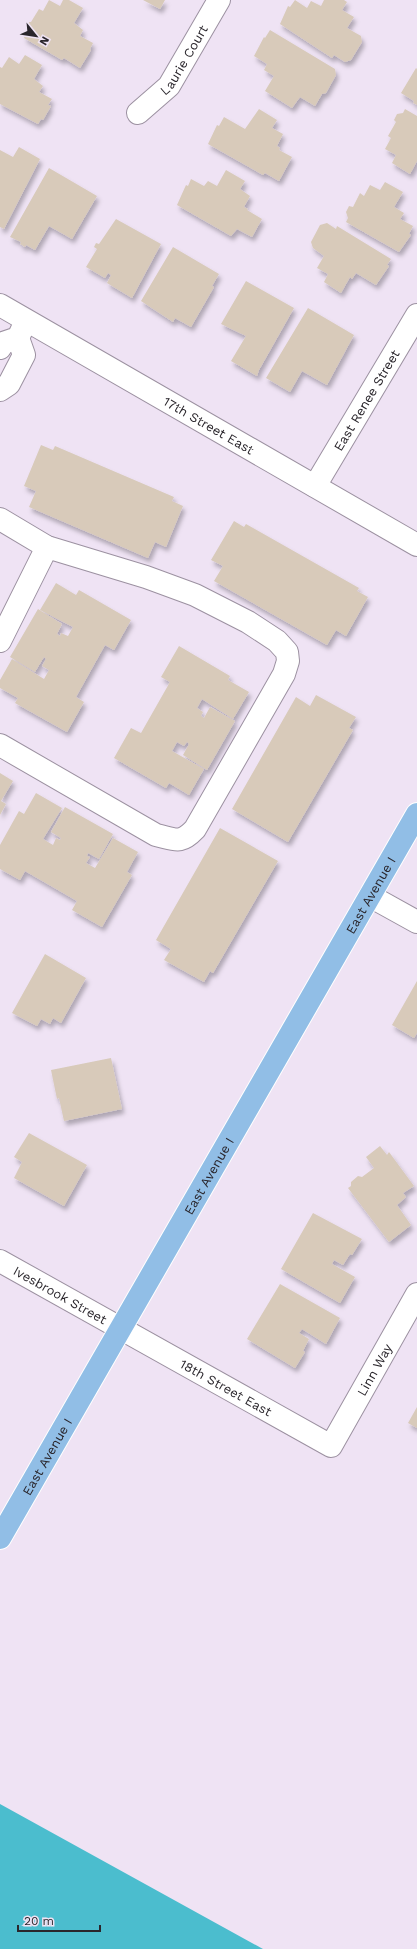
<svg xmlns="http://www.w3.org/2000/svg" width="417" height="1949" viewBox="0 0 417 1949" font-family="'Work Sans',sans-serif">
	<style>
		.water { fill: #4bbdce }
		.building { fill: #d8caba; filter: url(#shadow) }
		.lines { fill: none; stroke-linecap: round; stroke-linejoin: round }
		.minor-casing { stroke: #9c91a1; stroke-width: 24 }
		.major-casing { stroke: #fff; stroke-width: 24 }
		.minor { stroke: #fff; stroke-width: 22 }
		.major { stroke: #91bee6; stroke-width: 22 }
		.labels { text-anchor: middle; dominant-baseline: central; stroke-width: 3; stroke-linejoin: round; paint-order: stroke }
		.street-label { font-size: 13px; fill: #2a262c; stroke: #efe3f4 }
	</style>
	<defs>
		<filter id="shadow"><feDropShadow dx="2.5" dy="4.5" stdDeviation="2" flood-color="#0004"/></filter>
	</defs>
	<rect width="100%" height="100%" fill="#efe3f4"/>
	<path class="water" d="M0 1804 263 1949H0Z"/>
	<path class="building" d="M49 0 60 6 63 0H69L83 8 74 23 83 30 80 36 93 43 90 49 91 50 80 68 64 58 62 60 24 38 29 22H31L39 9 43 11Z
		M143 0H165L160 9Z
		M295 0 307 8 311 1 321 6 324 0H344L347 2 342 10 354 17 347 28 361 36 362 42 351 60 345 62 334 55 332 58 280 24 288 6 290 7Z
		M270 30 335 69 336 75 326 93 322 94 315 106 300 97 292 108 265 91 274 76 264 70 267 64 254 56 264 37 265 38Z
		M25 55 42 65 34 79 43 86 39 92 52 99 48 105 51 106 43 120 41 119 38 124 0 104V67L2 68 9 57 19 64Z
		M416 68 417 69V105L413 103 414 101 401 93Z
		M259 109 277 120 272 128 283 134 277 146 280 148 279 150 292 157 279 181 265 173 263 175 208 144 217 125 219 126 224 117 245 129Z
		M405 109 417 116V161L410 174 392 163 396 155 385 149 391 138 388 136 396 122 394 120 397 114 403 113Z
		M19 147 40 159 4 229 0 227V150L13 157Z
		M49 168 97 196 72 239 49 226 35 250 26 245 25 247 20 244 21 242 10 237Z
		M226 170 245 181 240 189 250 196 244 207 248 209 247 210 262 219 252 237 237 229 231 236 177 205 186 185 188 186 191 179 204 186 208 181 217 186Z
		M385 182 403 192 394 207 404 213 400 219 413 226 409 234 411 235 399 252 346 222 348 218 346 212 349 206 353 207 360 193 364 196 370 185 380 190Z
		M116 219 161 244 132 298 107 283 111 275 108 273 105 278 86 267 97 249 94 247 96 243 99 244Z
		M327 223 336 229 337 226 391 259 387 265 389 266 376 285 356 273 352 279 350 277 341 293 324 282 328 274 317 268 324 256 313 248 311 242 320 225Z
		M173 247 219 274 212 286 214 287 191 327 175 318 173 322 141 301Z
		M246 281 294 308 259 370 257 376 231 361 246 336 221 324Z
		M308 308 354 335 327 385 302 371 290 392 266 378Z
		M41 445 53 450 55 446 174 497 172 501 183 506 166 547 155 542 148 558 29 507 36 491 24 486Z
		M234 521 244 527 246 524 359 588 357 591 368 597 346 636 336 630 327 645 214 581 223 566 211 560Z
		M56 583 76 595 79 590 131 620 114 650 105 645 76 697 84 702 67 732 15 703 18 698 0 688V680L12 659 44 679 49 670 42 666 46 659 44 657 35 672 10 657 38 609 62 624 57 634 60 636 61 633 68 636 73 627 40 610Z
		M179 646 230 676 228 680 249 692 233 719 202 699 197 708 203 712 201 716 204 718 210 707 235 721 207 770 183 755 189 744 187 742 184 746 177 742 172 751 204 769 189 795 169 783 166 788 114 758 131 728 141 733 170 682 161 677Z
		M316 695 356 717 349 728 353 730 288 842 232 809 296 697 310 706Z
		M0 773 13 781 1 801 6 804 0 815Z
		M36 793 62 808 43 839 53 845 56 838 60 840 61 838 51 832 65 807 113 834 99 859 88 853 87 856 90 857 86 863 95 868 113 838 138 852 127 872 132 875 102 927 72 910 77 901 25 871 20 880 0 869V845L19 811 24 814Z
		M220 828 278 861 213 973 210 971 204 982 164 960 171 949 156 940Z
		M45 954 86 978 61 1023 53 1018 50 1024 41 1019 37 1026 12 1013Z
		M417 981V1033L414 1038 392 1025Z
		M111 1058 122 1109 64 1121 59 1098 57 1099 51 1070Z
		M29 1133 87 1165 64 1206 14 1178 22 1162 14 1157Z
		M380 1146 387 1155 389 1152 414 1186 403 1193 406 1197 397 1205 411 1225 389 1242 348 1188 351 1186V1182L358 1176 362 1177 374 1168 366 1157Z
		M313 1213 362 1239 352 1255 350 1254 343 1265 334 1260 332 1264 355 1277 340 1303 281 1269Z
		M280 1284 340 1318 326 1344 302 1329 299 1333 309 1339 303 1351 305 1352 295 1368 247 1339Z
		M417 1407V1428L408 1423Z"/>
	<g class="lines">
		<defs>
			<g id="minor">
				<path id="s1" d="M138 113 169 86 219 0"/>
				<path id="s2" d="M0 305 417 545"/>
				<path d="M0 348 3 343 18 338 24 325"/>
				<path d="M0 390 9 384 24 355 18 338"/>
				<path id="s3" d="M315 486 417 315"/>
				<path d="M0 519 47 547 146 577 195 595 248 622 277 641 287 652 288 661 284 674 195 829C180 845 175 839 156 835L0 745"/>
				<path d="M0 641 47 547"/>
				<path d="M370 896 417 922"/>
				<path id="s4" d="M0 1261 331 1446 417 1294"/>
			</g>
			<g id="major">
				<path id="s5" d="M0 1538 417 814"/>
			</g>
		</defs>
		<use href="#minor" class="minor-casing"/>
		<use href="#major" class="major-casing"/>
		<use href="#minor" class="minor"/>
		<use href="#major" class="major"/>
	</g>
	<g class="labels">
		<g class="street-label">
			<text stroke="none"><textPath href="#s1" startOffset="71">Laurie Court</textPath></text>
			<text stroke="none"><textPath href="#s3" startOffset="100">East Renee Street</textPath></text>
			<text stroke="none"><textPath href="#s2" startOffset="241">17th Street East</textPath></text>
			<text stroke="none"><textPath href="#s5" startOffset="742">East Avenue I</textPath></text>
			<text stroke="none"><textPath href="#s5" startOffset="418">East Avenue I</textPath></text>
			<text stroke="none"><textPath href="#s4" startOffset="69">Ivesbrook Street</textPath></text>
			<text stroke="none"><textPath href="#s4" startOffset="467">Linn Way</textPath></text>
			<text stroke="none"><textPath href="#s4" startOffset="259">18th Street East</textPath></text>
			<text stroke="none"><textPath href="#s5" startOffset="94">East Avenue I</textPath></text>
		</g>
	</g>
	<g transform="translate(36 36) rotate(120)" stroke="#efe3f4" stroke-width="3" paint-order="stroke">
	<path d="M0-3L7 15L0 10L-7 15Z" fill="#2a262c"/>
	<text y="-6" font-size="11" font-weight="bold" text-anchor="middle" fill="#2a262c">N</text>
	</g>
	<path d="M18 1925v6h82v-6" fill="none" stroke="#2a262c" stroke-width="2"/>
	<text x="24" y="1925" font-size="12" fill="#2a262c" stroke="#efe3f4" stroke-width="3" paint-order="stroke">20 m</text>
</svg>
